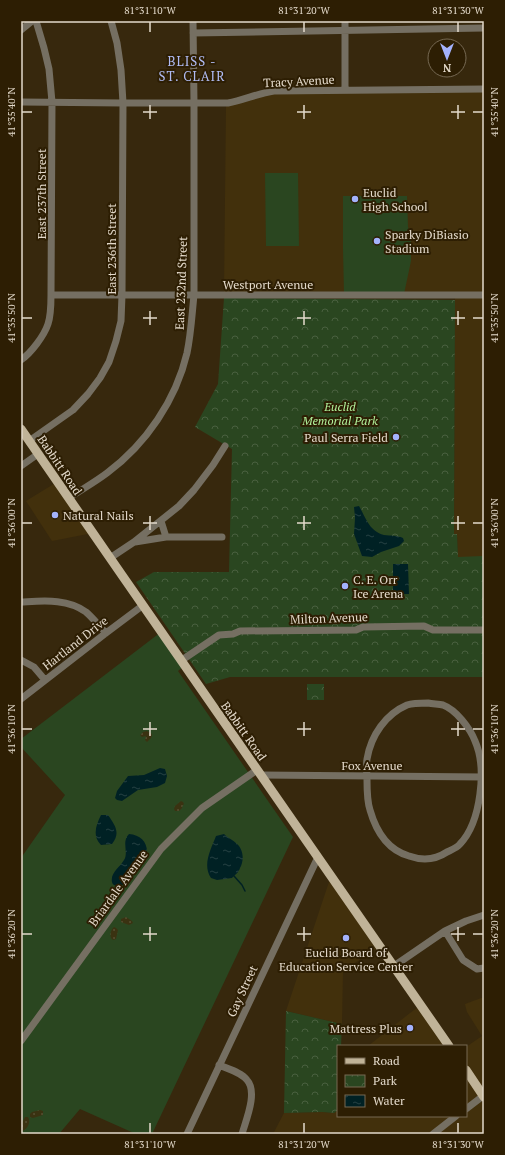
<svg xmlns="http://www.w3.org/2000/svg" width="505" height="1155" viewBox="0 0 505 1155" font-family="'PT Serif',serif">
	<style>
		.built { fill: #42300c }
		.green { fill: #2a4620 }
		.sand { fill: url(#sand-dots) }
		.park { fill: url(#park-crowns) }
		.water { fill: url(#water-ripples) }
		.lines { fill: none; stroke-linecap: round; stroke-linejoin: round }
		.stream { stroke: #002124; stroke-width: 1.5 }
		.minor { stroke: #756f62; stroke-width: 7 }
		.major { stroke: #c0b398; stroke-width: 9 }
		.ticks { fill: none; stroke: #e4dacb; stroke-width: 1.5 }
		.poi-dot { fill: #a4b2fc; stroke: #2d1e03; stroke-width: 1.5 }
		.labels { text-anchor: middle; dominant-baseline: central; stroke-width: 4; stroke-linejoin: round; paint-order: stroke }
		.street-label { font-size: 12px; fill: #e4dacb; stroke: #2d1e03 }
		.poi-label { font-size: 12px; fill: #e4dacb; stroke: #2d1e03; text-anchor: start }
		.park-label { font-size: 12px; font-style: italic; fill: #b1f29c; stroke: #2d1e03 }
		.neighbourhood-label { font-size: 13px; letter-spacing: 1px; fill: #b0bbf3; stroke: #2d1e03 }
		.neatline { fill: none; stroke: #e4dacb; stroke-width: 1.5 }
		.ticks-label { font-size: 10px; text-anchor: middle; fill: #e4dacb }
	</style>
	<defs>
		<pattern id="sand-dots" width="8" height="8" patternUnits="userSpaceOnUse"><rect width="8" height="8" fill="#3a3211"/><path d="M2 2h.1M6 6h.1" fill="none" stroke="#564f32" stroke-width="1.8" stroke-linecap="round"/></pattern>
		<pattern id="park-crowns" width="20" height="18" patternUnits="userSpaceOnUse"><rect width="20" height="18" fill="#2a4620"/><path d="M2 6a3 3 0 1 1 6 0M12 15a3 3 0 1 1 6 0" fill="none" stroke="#49603f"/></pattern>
		<pattern id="water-ripples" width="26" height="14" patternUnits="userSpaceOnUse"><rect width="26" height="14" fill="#002124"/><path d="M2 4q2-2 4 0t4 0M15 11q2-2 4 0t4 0" fill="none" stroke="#254142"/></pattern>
	</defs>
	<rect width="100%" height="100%" fill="#37280d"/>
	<path class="built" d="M484 91V293L224 292 226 105 238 104 256 98 274 94Z
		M455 295H484V594H483L458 557 457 534H454Z
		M57 482 93 533 52 541 26 501Z
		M331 876 380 946 343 971 342 1024 286 1011Z
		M484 997V1134H273L284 1113 322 1112 334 1113 338 1110V1116H466V1047L482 1036 467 1012 465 1004Z
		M421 1005 449 1046H368L410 1013Z"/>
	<path class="green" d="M265 173H298L299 246H266Z
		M343 196H407L408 227 411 233V261L404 294H344L343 249Z
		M161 632 185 665 178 671 293 837 152 1134H136L80 1109 59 1134H21V858L65 795 21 747V739Z"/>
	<path class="sand" d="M147 731 151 733 152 735 151 738 147 742 145 740 146 736 142 737 140 735 143 732Z
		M181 801 183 802 184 804 183 805 182 808 179 811H175L174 809 175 806Z
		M126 917 132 921 133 923 129 925 121 922V919Z
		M114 927 116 928 118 930 116 939 113 940C109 938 110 930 114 927Z
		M40 1110 43 1111V1115L33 1118 30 1117V1114L32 1112Z
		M25 1117H28C31 1122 28 1128 23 1131L21 1130V1125Z"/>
	<path class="park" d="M224 298 455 300 454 534H457L458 557 483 556 484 677H230L206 684 136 582 154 572H229L232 449 195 427 218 384Z
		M307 684H324V700H307Z
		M286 1011 342 1024 341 1046H338V1110L334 1113 322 1112 284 1113Z"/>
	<path class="water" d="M359 506C366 518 369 531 384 535 391 536 397 535 403 538L404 541 399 546 381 552 372 557 362 556 354 534 355 518 354 507Z
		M393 564H408L409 594H393Z
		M160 768 165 769 167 776 165 783 157 787 138 790 122 801 117 800 115 798 117 791 128 776 144 775Z
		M101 815H108C115 825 121 833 112 844L101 845C92 836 96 825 101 815Z
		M129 834C140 835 147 841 147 852L142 854 140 856C138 861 134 865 132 870 129 875 125 889 116 886 114 885 112 884 112 882 110 873 120 867 124 860 129 852 121 842 129 834Z
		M224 834C228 838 233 840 237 844 244 850 244 861 240 868 239 872 235 875 232 878L217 880 211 878C202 865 211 849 216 836Z"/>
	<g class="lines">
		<path class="stream" d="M234 876 242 885 245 891"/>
		<path class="minor" d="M21 30 32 21
			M193 33 484 28
			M345 90V21
			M21 102 123 103H228C244 100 259 93 274 91L484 89
			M51 295H484
			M21 360C31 353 44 336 48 324 51 315 51 305 51 295L52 102 49 69 44 48 36 21
			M29 441 73 410 88 394 100 378 109 362 116 341 121 321 122 295 123 103 121 70 117 43 111 21
			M21 466 38 454
			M69 498C81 490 95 482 107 473 146 444 176 400 187 353 191 334 192 314 194 295V103L193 21
			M161 521 166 537
			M135 542 166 537H222
			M110 558 134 542 179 506 194 490 213 465 225 446
			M21 602C42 601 67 598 86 612 93 618 99 626 106 633
			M21 660 34 667 45 680
			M182 660 219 635 233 634 240 631 356 630 363 627 424 626 433 630H484
			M21 699 106 633 142 606
			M428 703C433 704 439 704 443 705 451 708 457 714 462 720 467 726 472 733 475 741 487 768 481 822 460 844 457 848 451 850 447 852 435 860 423 861 409 856 388 850 376 831 370 810 367 801 367 789 367 780 367 773 366 765 367 759 371 735 386 714 407 705 413 703 422 703 428 703Z
			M261 775 484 777
			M445 931 463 960 477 969 484 968
			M394 966 445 931 466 921 484 915
			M21 1041 161 849 202 808 257 770
			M219 1065C228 1069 241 1072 247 1080 258 1092 246 1120 242 1134
			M466 1109 483 1096
			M187 1134 318 857
			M433 1134 456 1116"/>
		<path class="major" d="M21 429C163 635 306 840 449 1046
			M466 1070 484 1097"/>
	</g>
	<path class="ticks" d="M150 22V32M304 22V32M458 22V32M150 105V119M304 105V119M458 105V119M22 112H32M143 112H157M297 112H311M451 112H465M473 112H483M150 311V325M304 311V325M458 311V325M22 318H32M143 318H157M297 318H311M451 318H465M473 318H483M150 516V530M304 516V530M458 516V530M22 523H32M143 523H157M297 523H311M451 523H465M473 523H483M150 722V736M304 722V736M458 722V736M22 729H32M143 729H157M297 729H311M451 729H465M473 729H483M150 927V941M304 927V941M458 927V941M22 934H32M143 934H157M297 934H311M451 934H465M473 934H483M150 1123V1133M304 1123V1133M458 1123V1133"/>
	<g class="poi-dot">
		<circle cx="355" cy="199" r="4"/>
		<circle cx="377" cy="241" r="4"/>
		<circle cx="396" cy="437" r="4"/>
		<circle cx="55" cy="515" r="4"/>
		<circle cx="345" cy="586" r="4"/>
		<circle cx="346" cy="938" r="4"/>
		<circle cx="410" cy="1028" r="4"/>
	</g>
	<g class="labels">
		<g class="street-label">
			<text transform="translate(299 81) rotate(-3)">Tracy Avenue</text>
			<text transform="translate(41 194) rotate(-90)">East 237th Street</text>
			<text transform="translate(111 249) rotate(-90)">East 236th Street</text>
			<text transform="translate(181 283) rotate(-88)">East 232nd Street</text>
			<text x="268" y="284">Westport Avenue</text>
			<text transform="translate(60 465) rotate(56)">Babbitt Road</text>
			<text transform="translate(329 618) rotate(-2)">Milton Avenue</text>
			<text transform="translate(75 643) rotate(-38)">Hartland Drive</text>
			<text transform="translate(244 731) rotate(55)">Babbitt Road</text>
			<text x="372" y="765">Fox Avenue</text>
			<text transform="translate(118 888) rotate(-54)">Briardale Avenue</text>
			<text transform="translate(242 991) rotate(-65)">Gay Street</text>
		</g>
		<g class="poi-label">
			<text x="363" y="192">Euclid<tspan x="363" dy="14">High School</tspan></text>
			<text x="385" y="234">Sparky DiBiasio<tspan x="385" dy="14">Stadium</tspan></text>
			<text x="388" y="437" text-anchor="end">Paul Serra Field</text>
			<text x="63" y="515">Natural Nails</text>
			<text x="353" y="579">C. E. Orr<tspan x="353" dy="14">Ice Arena</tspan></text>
			<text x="346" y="952" text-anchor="middle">Euclid Board of<tspan x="346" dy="14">Education Service Center</tspan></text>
			<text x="402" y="1028" text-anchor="end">Mattress Plus</text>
		</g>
		<g class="park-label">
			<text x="340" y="406">Euclid<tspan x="340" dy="14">Memorial Park</tspan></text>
		</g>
		<g class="neighbourhood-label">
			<text x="192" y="61">BLISS -<tspan x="192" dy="15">ST. CLAIR</tspan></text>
		</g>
	</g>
	<rect width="505" height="1155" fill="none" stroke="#2d1e03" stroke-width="44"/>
	<rect x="337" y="1045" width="130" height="72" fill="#2d1e03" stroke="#766953"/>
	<rect x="345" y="1058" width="20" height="6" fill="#c0b398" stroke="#766953"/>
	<text x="373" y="1065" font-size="12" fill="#e4dacb">Road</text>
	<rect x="345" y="1075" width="20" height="12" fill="url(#park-crowns)" stroke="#766953"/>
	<text x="373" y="1085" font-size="12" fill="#e4dacb">Park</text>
	<rect x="345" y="1095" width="20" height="12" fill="url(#water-ripples)" stroke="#766953"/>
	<text x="373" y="1105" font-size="12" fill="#e4dacb">Water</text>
	<g transform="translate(447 58) rotate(180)"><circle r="19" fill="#2d1e03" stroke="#766953"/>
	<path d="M0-3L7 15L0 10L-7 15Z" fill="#a4b2fc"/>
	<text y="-6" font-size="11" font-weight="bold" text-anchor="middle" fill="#e4dacb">N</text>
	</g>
	<rect x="22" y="22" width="461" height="1111" class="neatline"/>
	<g class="ticks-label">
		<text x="150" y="14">81°31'10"W</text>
		<text x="304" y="14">81°31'20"W</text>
		<text x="458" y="14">81°31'30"W</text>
		<text transform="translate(494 112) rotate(-90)" y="4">41°35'40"N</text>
		<text transform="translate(11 112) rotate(-90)" y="4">41°35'40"N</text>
		<text transform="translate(11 318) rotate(-90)" y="4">41°35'50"N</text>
		<text transform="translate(494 318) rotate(-90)" y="4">41°35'50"N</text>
		<text transform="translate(494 523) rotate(-90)" y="4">41°36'00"N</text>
		<text transform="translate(11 523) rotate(-90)" y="4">41°36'00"N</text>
		<text transform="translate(11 729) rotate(-90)" y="4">41°36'10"N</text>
		<text transform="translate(494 729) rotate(-90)" y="4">41°36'10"N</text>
		<text transform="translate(11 934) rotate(-90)" y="4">41°36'20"N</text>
		<text transform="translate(494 934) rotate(-90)" y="4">41°36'20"N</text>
		<text x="150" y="1148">81°31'10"W</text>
		<text x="304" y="1148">81°31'20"W</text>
		<text x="458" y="1148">81°31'30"W</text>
	</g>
</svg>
